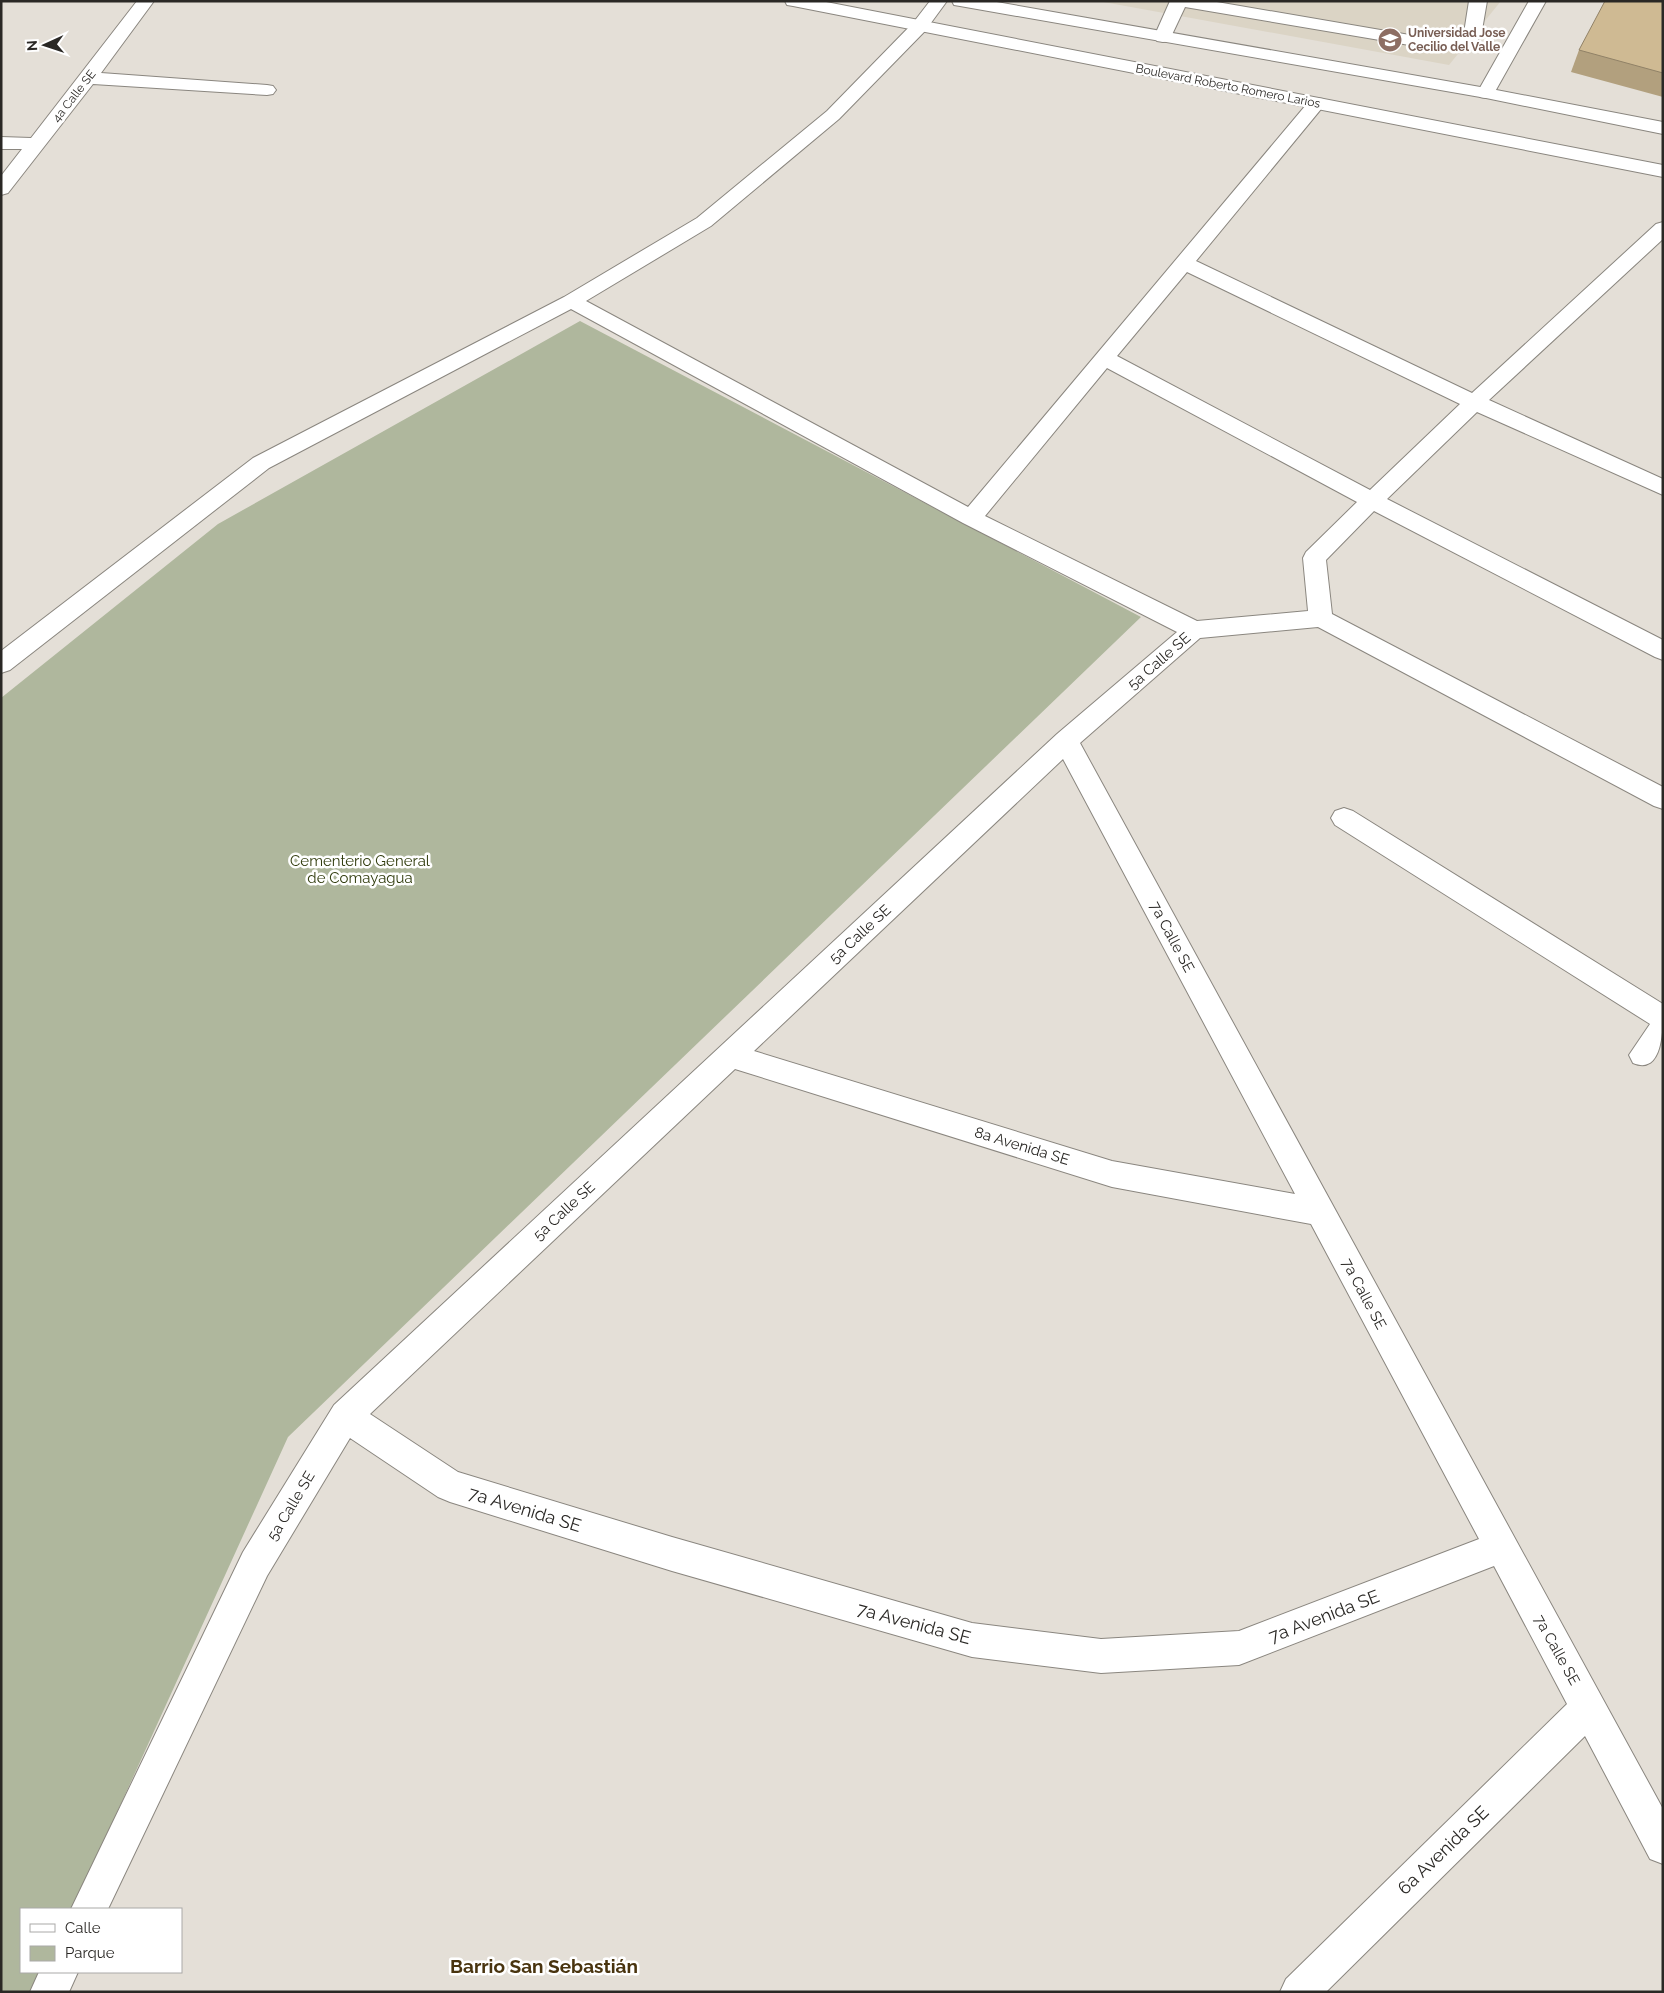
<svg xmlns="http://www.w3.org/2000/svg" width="1664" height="1993" viewBox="0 0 1664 1993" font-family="Raleway,sans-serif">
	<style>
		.built { fill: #dbd4c5 }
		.green { fill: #afb79d }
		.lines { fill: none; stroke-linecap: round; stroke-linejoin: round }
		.minor-casing { stroke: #8a867f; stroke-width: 2 }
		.major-casing { stroke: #8a867f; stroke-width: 2 }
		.minor { fill: #fff; fill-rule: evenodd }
		.major { fill: #fff; fill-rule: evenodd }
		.wall { fill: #b2a07e }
		.building { fill: #cfba93; stroke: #918267 }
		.labels { text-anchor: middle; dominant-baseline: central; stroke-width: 5; stroke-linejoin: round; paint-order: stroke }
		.far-education-label { font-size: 12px; font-weight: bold; fill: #785e54; stroke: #fff; text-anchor: start }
		.far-street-label { font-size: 12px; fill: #2a2825; stroke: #fff }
		.street-label { font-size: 15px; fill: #2a2825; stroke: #fff }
		.park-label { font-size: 15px; fill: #303b0c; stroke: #fff }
		.near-street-label { font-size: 18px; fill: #2a2825; stroke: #fff }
		.near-neighbourhood-label { font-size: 19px; font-weight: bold; fill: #49340f; stroke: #fff }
	</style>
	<rect width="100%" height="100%" fill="#e4dfd7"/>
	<path class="built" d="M1098 1H1501L1449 65Z"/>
	<path class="green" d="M580 321 1141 617 288 1437 73 1909H21V1972H45L36 1992H1V698L218 524Z"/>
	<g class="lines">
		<defs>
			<path id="minor" d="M137 1H154L101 73 267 85 273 86 276 90 273 94 267 95 93 84 8 193 1 195V176L22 149H1V137L31 138Z
				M930 1H947L925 31 839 119 711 226 586 301 968 507 1311 99 1317 98 1323 99 1326 103 1196 261 1472 393 1656 224 1663 222V239L1489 400 1663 479V495L1477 412 1387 499 1663 640V660L1655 657 1374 511 1326 560 1332 614 1663 787V809L1654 806 1318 627 1200 638 1080 743 1663 1809V1864L1650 1859 1585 1736 1326 1992H1280L1286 1979 1567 1704 1494 1566 1239 1665 1101 1673 972 1657 672 1571 450 1502 438 1497 350 1438 267 1576 108 1909H71L243 1552 334 1405 1057 734 1177 632 963 523 571 309 269 468 10 670 1 673V651L253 458 564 297 697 218 827 111 913 23ZM1187 272 1460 404 1370 490 1117 356ZM1107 368 1357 502 1306 552 1303 558 1308 611 1197 621 985 516ZM1063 759 1295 1194 1112 1161 754 1051ZM735 1069 1112 1187 1311 1224 1479 1539 1239 1631 1101 1639 972 1623 672 1537 458 1472 370 1414Z
				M1170 1H1211L1433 39 1455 38 1464 33 1469 1H1487L1481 36C1471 51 1449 49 1433 49L1185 7 1169 41 1163 42 1157 41 1154 37Z
				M1529 1H1546L1492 97 1486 98 1480 97 1477 93Z
				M1344 808 1353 811 1663 1004C1663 1026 1664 1076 1633 1063L1629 1055 1650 1024 1335 825 1331 818 1335 811Z
				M39 1972H78L69 1992H30Z"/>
			<path id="major" d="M785 1H821L1663 165V177L793 6 787 5Z
				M952 1H991L1486 88 1663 122V134L1486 98 960 6 954 5Z"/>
		</defs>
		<use href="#minor" class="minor-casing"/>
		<use href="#major" class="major-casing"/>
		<use href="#minor" class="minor"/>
		<use href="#major" class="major"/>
	</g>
	<path class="wall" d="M1663 1V97L1571 72 1579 50Z"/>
	<path class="building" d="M1605 1H1663V73L1579 50Z"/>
	<defs>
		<symbol id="university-disc" viewBox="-11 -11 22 22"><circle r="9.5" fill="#8d6e63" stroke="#fff"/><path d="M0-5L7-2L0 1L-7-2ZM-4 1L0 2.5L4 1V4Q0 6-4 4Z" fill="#fff"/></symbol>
	</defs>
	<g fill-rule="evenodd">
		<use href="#university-disc" x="1376" y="26" width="28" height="28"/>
	</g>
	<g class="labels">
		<g class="far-education-label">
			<text x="1408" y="33">Universidad Jose<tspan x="1408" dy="14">Cecilio del Valle</tspan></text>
		</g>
		<g class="far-street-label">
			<text transform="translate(1228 86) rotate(11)">Boulevard Roberto Romero Larios</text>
			<text transform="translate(74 96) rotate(-52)">4a Calle SE</text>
		</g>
		<g class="street-label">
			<text transform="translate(1159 661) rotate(-41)">5a Calle SE</text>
			<text transform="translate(860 934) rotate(-43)">5a Calle SE</text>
			<text transform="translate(1172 937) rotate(62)">7a Calle SE</text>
			<text transform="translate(1022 1146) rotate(17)">8a Avenida SE</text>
			<text transform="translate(564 1211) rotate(-43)">5a Calle SE</text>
			<text transform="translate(1364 1294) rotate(62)">7a Calle SE</text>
			<text transform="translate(291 1506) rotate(-59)">5a Calle SE</text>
			<text transform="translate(1557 1650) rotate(61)">7a Calle SE</text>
		</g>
		<g class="park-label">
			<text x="360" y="861">Cementerio General<tspan x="360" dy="17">de Comayagua</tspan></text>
		</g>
		<g class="near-street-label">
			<text transform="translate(525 1509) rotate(17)">7a Avenida SE</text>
			<text transform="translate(1324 1616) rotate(-21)">7a Avenida SE</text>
			<text transform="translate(914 1623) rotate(15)">7a Avenida SE</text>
			<text transform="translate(1443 1850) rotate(-44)">6a Avenida SE</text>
		</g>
		<g class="near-neighbourhood-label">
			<text x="544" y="1966">Barrio San Sebastián</text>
		</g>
	</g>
	<rect width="1664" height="1993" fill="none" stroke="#2a2825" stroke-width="5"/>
	<rect x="20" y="1908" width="162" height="65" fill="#ffffff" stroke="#aaa9a8"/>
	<rect x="30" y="1924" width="25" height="8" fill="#ffffff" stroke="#aaa9a8"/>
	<text x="65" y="1933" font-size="15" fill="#2a2825">Calle</text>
	<rect x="30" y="1946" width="25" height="15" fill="#afb79d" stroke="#aaa9a8"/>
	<text x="65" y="1958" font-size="15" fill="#2a2825">Parque</text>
	<g transform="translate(45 45) rotate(267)" stroke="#ffffff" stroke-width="4" paint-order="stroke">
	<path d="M0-4L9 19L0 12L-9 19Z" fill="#2a2825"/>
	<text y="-8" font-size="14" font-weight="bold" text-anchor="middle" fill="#2a2825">N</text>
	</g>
</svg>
